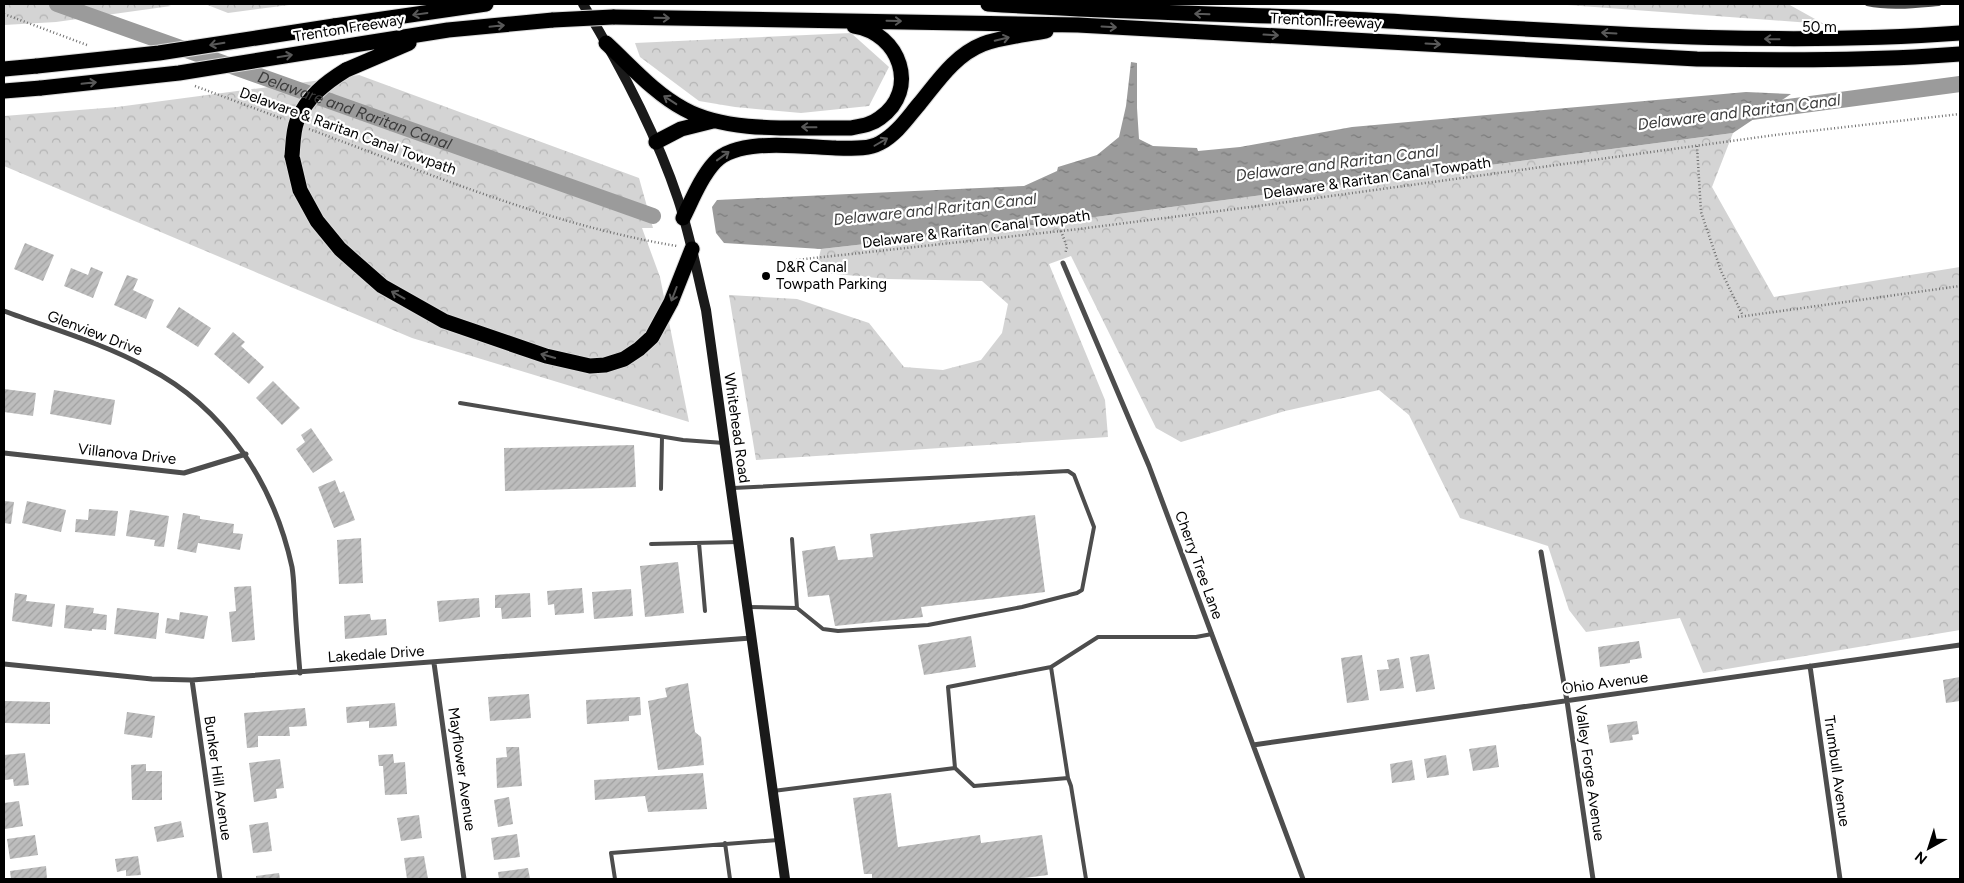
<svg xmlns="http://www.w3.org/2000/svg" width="1964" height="883" viewBox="0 0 1964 883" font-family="Figtree,sans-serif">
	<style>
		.forest { fill: url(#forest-crowns) }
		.water { fill: url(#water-ripples) }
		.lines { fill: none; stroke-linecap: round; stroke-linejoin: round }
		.canal { stroke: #9b9b9b; stroke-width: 16 }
		.building { fill: url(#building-hatch) }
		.highway-casing { stroke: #dbdbdb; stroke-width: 17 }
		.path { stroke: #6f6f6f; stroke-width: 2.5; stroke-dasharray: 1 2.5; stroke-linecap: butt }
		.lane { stroke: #4d4d4d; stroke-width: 4 }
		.street { stroke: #4d4d4d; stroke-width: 5 }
		.secondary { stroke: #1a1a1a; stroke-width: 10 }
		.highway { stroke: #000; stroke-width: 15 }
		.highway-bridge-casing { stroke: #dbdbdb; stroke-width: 17; stroke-linecap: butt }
		.highway-bridge { stroke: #000; stroke-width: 15 }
		.oneway { stroke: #595959 }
		.poi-dot { fill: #000; stroke: #fff; stroke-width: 2 }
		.labels { text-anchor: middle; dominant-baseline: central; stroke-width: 4.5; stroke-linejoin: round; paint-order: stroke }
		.street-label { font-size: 15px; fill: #000; stroke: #fff }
		.poi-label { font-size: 15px; fill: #000; stroke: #fff; text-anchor: start }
		.water-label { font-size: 16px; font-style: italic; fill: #3c3c3c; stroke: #fff }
	</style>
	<defs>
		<pattern id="forest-crowns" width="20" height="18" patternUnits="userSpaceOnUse" patternTransform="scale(1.25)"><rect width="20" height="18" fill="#d4d4d4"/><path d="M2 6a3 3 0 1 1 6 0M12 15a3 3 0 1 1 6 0" fill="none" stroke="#b4b4b4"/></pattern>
		<pattern id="water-ripples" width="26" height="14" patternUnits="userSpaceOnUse" patternTransform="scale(1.25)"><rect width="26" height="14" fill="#9b9b9b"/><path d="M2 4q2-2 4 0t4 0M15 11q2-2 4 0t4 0" fill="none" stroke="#7c7c7c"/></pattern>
		<pattern id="building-hatch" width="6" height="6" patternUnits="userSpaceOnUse" patternTransform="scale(1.25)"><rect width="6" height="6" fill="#bdbdbd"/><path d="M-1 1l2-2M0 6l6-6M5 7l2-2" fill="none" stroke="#a1a1a1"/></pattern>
	</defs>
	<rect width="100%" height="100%" fill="#fff"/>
	<path class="forest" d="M4 4H165L171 6 56 22 4 25Z
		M205 4H297L228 13Z
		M1554 4H1788L1824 24Z
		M851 33 889 67 869 106 801 113 735 107 699 101 640 57 635 43Z
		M359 75 639 178 653 228H642L660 277 689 422 412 338 4 166V116L117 107Z
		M1733 133 1712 187 1774 297 1960 267V630L1703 673 1680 618 1586 632 1569 610 1548 546 1460 518 1409 415 1379 390 1285 411 1181 442 1156 428 1071 256 1049 264 1105 400 1108 437 756 460 729 295 797 299 869 323 904 367 943 370 981 360 1002 333 1008 304 982 281 888 279 815 272 821 249 1042 224Z"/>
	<path class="water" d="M1131 62 1137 63V108L1139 139 1153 146 1197 148 1198 151 1240 147 1352 127 1746 92 1791 94 1733 133 1042 224 821 249 724 243 716 233 712 207 717 200 1024 186 1057 171 1058 167 1097 155 1119 137 1126 106Z"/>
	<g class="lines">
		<g class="canal">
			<path id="s1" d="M57 4 653 216"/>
			<path d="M1744 113 1960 84"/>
		</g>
	</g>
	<path class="building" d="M25 243 54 255 43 281 14 269Z
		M91 267 103 272 93 298 64 286 71 268 88 275Z
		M127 275 138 279 133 290 154 300 146 319 114 305Z
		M179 307 211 328 198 347 166 327Z
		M233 332 245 342 241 346 264 367 249 384 214 354Z
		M273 381 300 408 282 425 256 398Z
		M4 389 36 393 33 416 4 412Z
		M54 390 115 400 111 425 50 414Z
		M311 428 333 460 313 473 296 449 305 442 301 435Z
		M634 445 636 487 505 491 504 448Z
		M335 480 340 493 344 491 355 520 334 528 318 487Z
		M4 501 14 502 11 524 4 523Z
		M27 501 66 510 61 532 22 523Z
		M89 509 118 511 115 536 75 532 76 519 88 520Z
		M130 510 169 516 164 547 154 546 155 540 126 536Z
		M183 513 200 516V519L234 524 233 533 243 534 240 550 198 543 196 553 177 549Z
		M1035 515 1045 592 921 607 923 617 835 626 829 595 808 597 802 551 835 546 838 560 873 557 870 534Z
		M361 538 363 583 339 584 337 540Z
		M678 562 684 613 645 617 640 566Z
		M251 586 255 640 232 642 229 612 236 611 234 587Z
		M582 588 584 613 555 615 554 604 548 605 547 591Z
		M631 589 633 616 594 619 592 592Z
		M15 593 27 595 26 601 55 604 52 627 12 621Z
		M530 593 531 617 502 619 501 608H495V595Z
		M479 598 480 617 439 622 437 601Z
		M66 605 94 608 93 613 107 615 106 630 92 629V631L64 628Z
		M117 608 159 613 156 639 114 634Z
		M180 612 208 616 204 639 165 633 167 618 179 620Z
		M370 614 371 620 386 619 387 635 345 639 344 616Z
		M971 636 976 667 924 675 918 645Z
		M1639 641 1642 658 1630 660V663L1600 667 1598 647Z
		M1429 654 1435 689 1416 692 1410 657Z
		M1362 655 1369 700 1347 703 1341 658Z
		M1399 658 1404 688 1380 691 1377 670 1389 669 1387 660Z
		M1960 677V701L1946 703 1943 680Z
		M688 683 695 732 701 737 704 765 658 770 648 701 667 697 665 688Z
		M529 694 531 718 490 721 488 697Z
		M640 697 641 715 629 716V721L587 724 586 700Z
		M4 701 50 702V724L4 723Z
		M395 703 397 726 369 728V721L347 723 346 707Z
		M305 708 307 726 289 727 290 736H258V747L247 748 244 713Z
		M127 712 155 716 152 738 124 734Z
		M1637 721 1639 734 1632 735 1633 740 1610 743 1607 725Z
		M1496 745 1499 767 1473 771 1469 749Z
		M506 747H519L522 786 497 788 496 758 507 757Z
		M25 753 29 785 14 786 13 779 5 780 4 755Z
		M393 754 394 763 405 762 407 794 385 795 383 766H379L378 755Z
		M1446 755 1449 775 1427 778 1424 759Z
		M280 759 284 788 276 789 277 798 254 802 249 763Z
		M1412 760 1415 780 1392 783 1390 764Z
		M146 764V771H162V800H132L131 765Z
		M703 773 707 809 648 812 645 796 595 800 594 780Z
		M891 793 898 847 980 835 981 843 1042 835 1048 875 1016 879H872V874H864L853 798Z
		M509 797 513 824 498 827 494 800Z
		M19 801 23 826 5 829 4 803Z
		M419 815 422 838 401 841 397 818Z
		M181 821 184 837 157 842 154 827Z
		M268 822 272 851 253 853 249 825Z
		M517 834 520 857 494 860 491 838Z
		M35 835 38 855 10 859 7 839Z
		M138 856 141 875 126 876V870L117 872 115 859Z
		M424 856 428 879H407L404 858Z
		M46 866 47 879H11L10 871Z
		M528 868 530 879H499L498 872Z
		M279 873 280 879H256V876Z"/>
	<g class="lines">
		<defs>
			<path id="highway" d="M988 4C1121 13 1255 14 1388 21 1579 32 1770 47 1960 33
				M613 17 1078 25 1697 59C1785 60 1873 61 1960 54
				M334 26 486 4
				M606 43C631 66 654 93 684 109 729 134 800 127 850 128 861 126 871 125 880 118 920 90 900 33 854 26
				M341 47 448 30 553 20
				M4 69 37 66
				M346 70 409 43
				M4 91 41 88
				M656 142 681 129 713 121
				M292 156 300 190 317 221 340 249 382 286 444 321 546 356 590 366 605 365 624 359 639 349 652 337 671 302 692 249
				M683 218C692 200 701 177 715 162 738 137 803 147 836 148 850 148 867 150 880 143 897 134 908 117 920 103 938 81 955 55 983 44 1002 37 1025 35 1046 31"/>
		</defs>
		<use href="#highway" class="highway-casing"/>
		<path class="path" d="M4 14 87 45
			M195 86 283 119
			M309 129C430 174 550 225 677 246
			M1697 146 1701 212 1721 271 1743 316
			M1061 231 1067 247 1065 254
			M796 260 1079 229 1258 206 1775 135 1960 114
			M1738 317 1960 286"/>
		<path class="lane" d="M1867 4C1890 9 1915 6 1939 4
			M460 403 683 440 724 443
			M733 488 1068 471 1074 475 1094 527 1082 590 1077 593 1022 607 928 625 838 631 823 629 797 608 747 607
			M661 489 662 437
			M792 539 797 608
			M699 543 705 611
			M651 544 738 542
			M1051 667 1068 778
			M955 768 948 687 1051 667 1098 637H1196L1212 634
			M773 791 955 768 974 786 1068 778 1071 786 1086 879
			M725 843 730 879
			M615 879 611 853 778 840"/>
		<path class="street" d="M1063 263 1149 466 1303 879
			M4 311C52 329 103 343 148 368 225 408 274 484 292 567 294 579 294 592 295 605 296 627 298 650 300 673
			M4 453 184 473 246 454
			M1541 552 1567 701 1593 879
			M434 663 464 879
			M4 664 152 679 192 680 751 638
			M1810 666 1840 879
			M192 680 220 879
			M1253 745 1960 645"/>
		<path class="secondary" d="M583 4C620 65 655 130 678 199 690 235 697 273 706 310L785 879"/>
		<use href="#highway" class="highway"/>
		<defs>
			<path id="highway-bridge" d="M553 20 613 17
				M37 66 159 53 334 26
				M41 88 179 73 341 47
				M292 156C293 145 293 131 297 121 307 97 325 83 346 70"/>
		</defs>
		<use href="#highway-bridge" class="highway-bridge-casing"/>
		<use href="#highway-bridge" class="highway-bridge"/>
	</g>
	<defs><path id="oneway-shaft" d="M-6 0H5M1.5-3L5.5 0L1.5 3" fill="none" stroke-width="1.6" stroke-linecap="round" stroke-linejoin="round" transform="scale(1.25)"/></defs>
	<g class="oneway">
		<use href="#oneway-shaft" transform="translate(420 14) rotate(172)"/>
		<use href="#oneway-shaft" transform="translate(1202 14) rotate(-178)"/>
		<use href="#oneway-shaft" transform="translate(662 18) rotate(1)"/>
		<use href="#oneway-shaft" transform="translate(894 21) rotate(1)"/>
		<use href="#oneway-shaft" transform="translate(497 26) rotate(-6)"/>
		<use href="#oneway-shaft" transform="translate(1109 27) rotate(3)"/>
		<use href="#oneway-shaft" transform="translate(1609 33) rotate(-177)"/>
		<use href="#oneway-shaft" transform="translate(1271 35) rotate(3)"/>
		<use href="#oneway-shaft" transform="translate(1002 39) rotate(-13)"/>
		<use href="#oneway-shaft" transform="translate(1772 39) rotate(-179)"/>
		<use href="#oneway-shaft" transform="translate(217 44) rotate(171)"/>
		<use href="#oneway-shaft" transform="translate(1433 44) rotate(3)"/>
		<use href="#oneway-shaft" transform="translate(285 56) rotate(-9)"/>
		<use href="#oneway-shaft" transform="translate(89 83) rotate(-6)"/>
		<use href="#oneway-shaft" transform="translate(670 100) rotate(-147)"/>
		<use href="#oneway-shaft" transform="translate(809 127) rotate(-179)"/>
		<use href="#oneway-shaft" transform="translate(881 142) rotate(-30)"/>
		<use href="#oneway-shaft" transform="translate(723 156) rotate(-36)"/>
		<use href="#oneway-shaft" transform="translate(674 294) rotate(111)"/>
		<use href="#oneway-shaft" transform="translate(398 295) rotate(-151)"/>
		<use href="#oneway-shaft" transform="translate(548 356) rotate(-164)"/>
	</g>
	<circle class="poi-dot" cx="766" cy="276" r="5"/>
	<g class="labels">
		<g class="street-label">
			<text transform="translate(1326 21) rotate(3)">Trenton Freeway</text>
			<text transform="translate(349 28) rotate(-9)">Trenton Freeway</text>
			<text transform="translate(348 131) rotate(20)">Delaware &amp; Raritan Canal Towpath</text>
			<text transform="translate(1377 178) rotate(-8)">Delaware &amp; Raritan Canal Towpath</text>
			<text transform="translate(976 229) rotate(-7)">Delaware &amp; Raritan Canal Towpath</text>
			<text transform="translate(95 333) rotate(21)">Glenview Drive</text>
			<text transform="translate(737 428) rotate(82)">Whitehead Road</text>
			<text transform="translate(127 454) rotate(6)">Villanova Drive</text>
			<text transform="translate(1199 565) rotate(70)">Cherry Tree Lane</text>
			<text transform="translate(376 654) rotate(-4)">Lakedale Drive</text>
			<text transform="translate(1605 683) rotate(-8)">Ohio Avenue</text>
			<text transform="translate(462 769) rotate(82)">Mayflower Avenue</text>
			<text transform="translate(1837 771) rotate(82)">Trumbull Avenue</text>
			<text transform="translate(1590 773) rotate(82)">Valley Forge Avenue</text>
			<text transform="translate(218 778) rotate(82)">Bunker Hill Avenue</text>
		</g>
		<g class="poi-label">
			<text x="776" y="267">D&amp;R Canal<tspan x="776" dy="17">Towpath Parking</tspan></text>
		</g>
		<g class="water-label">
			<text stroke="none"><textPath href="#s1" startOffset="316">Delaware and Raritan Canal</textPath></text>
			<text transform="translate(1739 112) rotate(-7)">Delaware and Raritan Canal</text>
			<text transform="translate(1337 163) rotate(-7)">Delaware and Raritan Canal</text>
			<text transform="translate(935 209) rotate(-6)">Delaware and Raritan Canal</text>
		</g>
	</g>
	<rect width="1964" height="883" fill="none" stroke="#000000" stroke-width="10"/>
	<g transform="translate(1929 848) rotate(219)" stroke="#ffffff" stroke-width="4" paint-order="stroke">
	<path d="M0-4L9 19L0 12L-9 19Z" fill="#000000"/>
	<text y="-8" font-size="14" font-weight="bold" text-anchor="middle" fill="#000000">N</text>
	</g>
	<path d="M1794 32v8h114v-8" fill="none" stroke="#000000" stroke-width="2.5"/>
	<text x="1802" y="32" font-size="15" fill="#000000" stroke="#ffffff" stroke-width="4" paint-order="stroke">50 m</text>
</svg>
